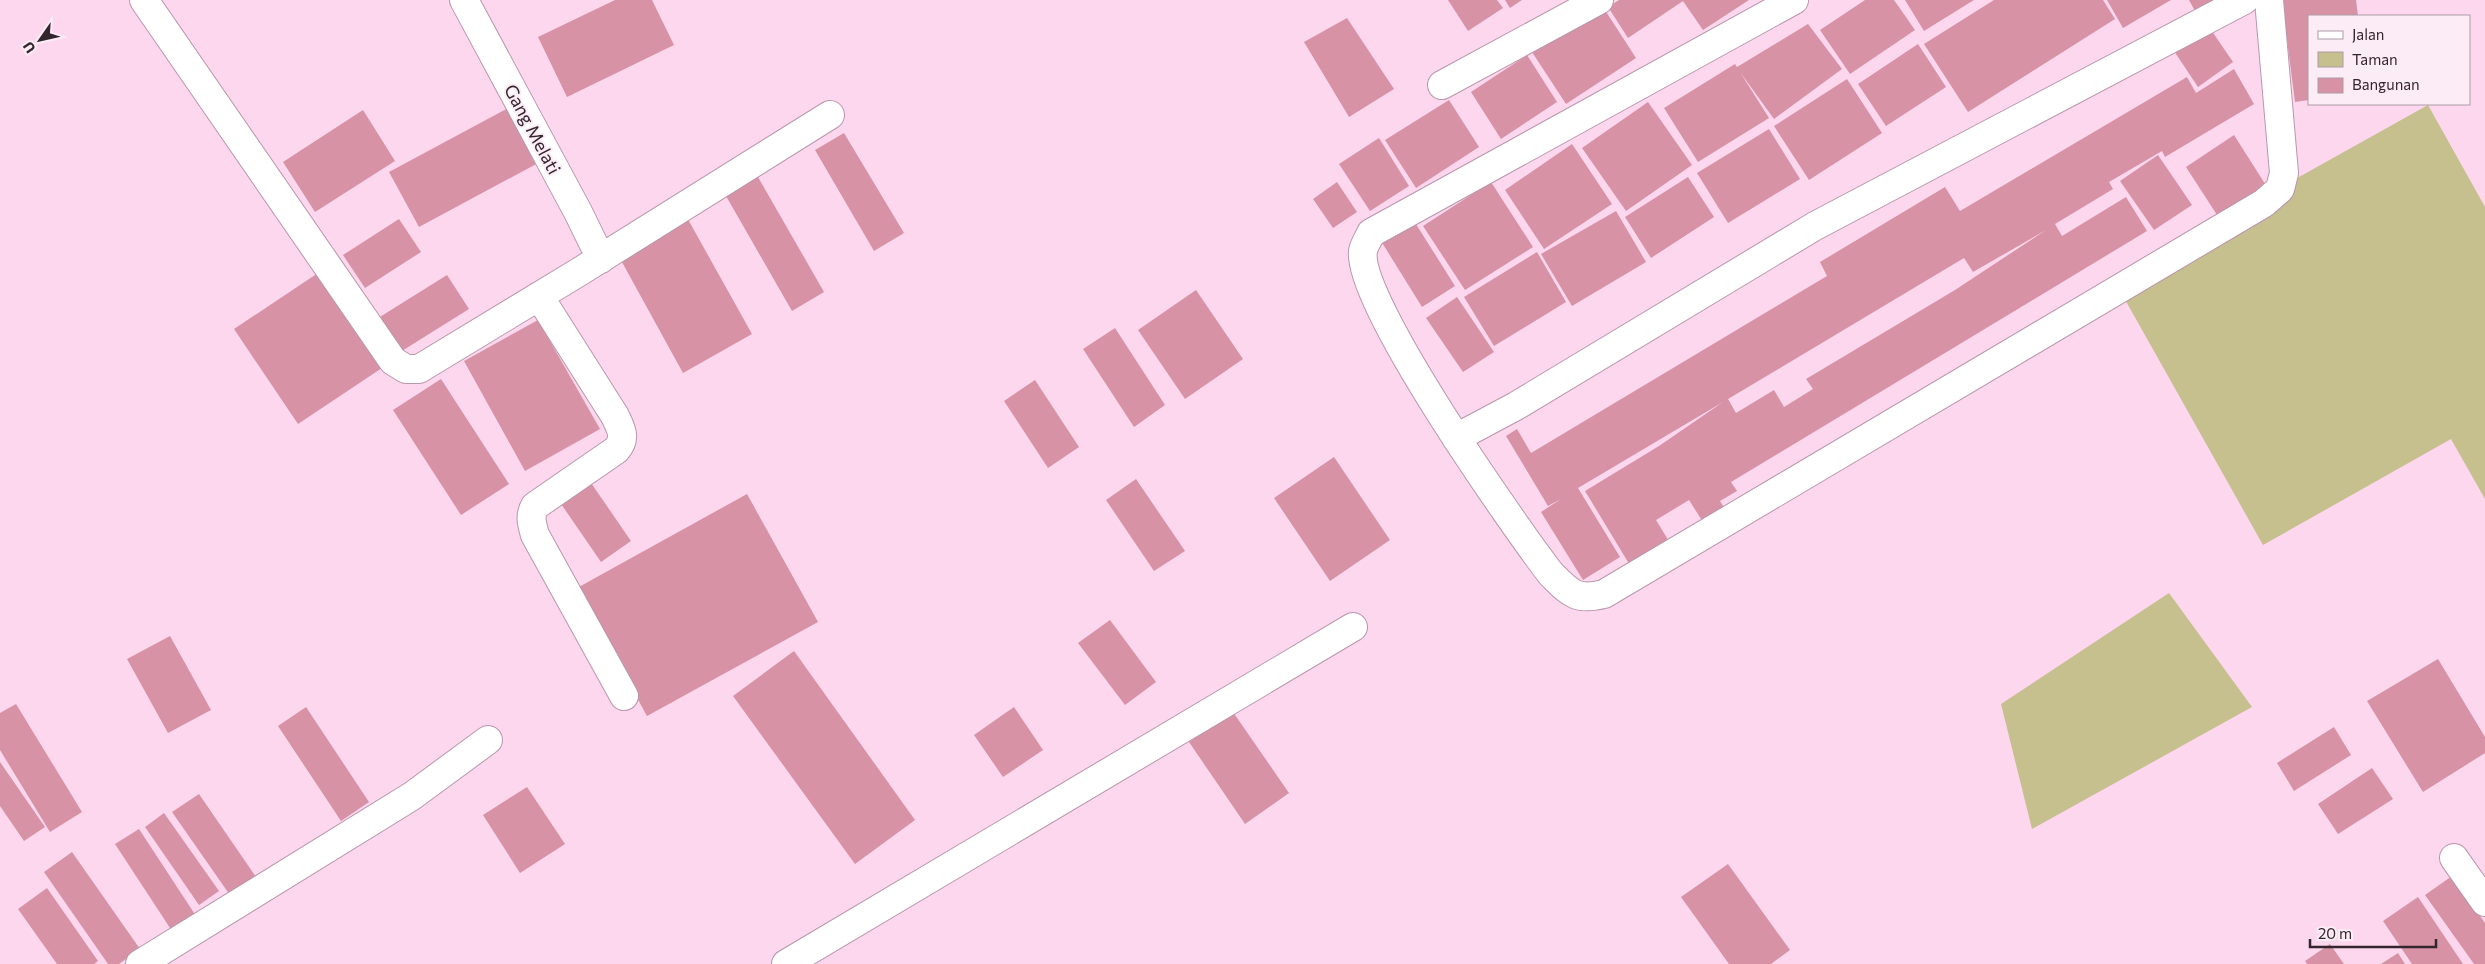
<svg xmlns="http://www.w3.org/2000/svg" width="2485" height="964" viewBox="0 0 2485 964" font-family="Commissioner,sans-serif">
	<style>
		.green { fill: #c6bf8e }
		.building { fill: #d892a6; fill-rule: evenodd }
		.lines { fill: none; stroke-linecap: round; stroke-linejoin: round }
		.minor-casing { stroke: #b996ab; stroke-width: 30 }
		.minor { stroke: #fff; stroke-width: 28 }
		.labels { text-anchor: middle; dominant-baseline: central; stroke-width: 4; stroke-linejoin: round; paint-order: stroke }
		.street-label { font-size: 18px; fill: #32252d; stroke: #fbecf5 }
	</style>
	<rect width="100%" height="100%" fill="#fcd7ee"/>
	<path class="green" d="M2428 105 2485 207V499L2451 439 2263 545 2114 280Z
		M2169 593 2252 707 2032 829 2001 704Z"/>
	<path class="building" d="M615 0H652L674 45 567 97 538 37Z
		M1448 0H1497L1503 8 1468 31Z
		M1505 0H1522L1510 8Z
		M1619 0H1749L1703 30 1683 1 1628 38 1608 7Z
		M1865 0H1894L1915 30 1850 74 1820 30Z
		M1905 0H1974L1924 31Z
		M1994 0H2103L2115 19 1968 112 1924 44Z
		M2107 0H2171L2123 28Z
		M2189 0H2213L2195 11Z
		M2282 0H2356L2358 16H2309V100L2295 102Z
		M1601 4 1636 58 1566 104 1530 49Z
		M1347 18 1394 89 1349 117 1304 42Z
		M1808 24 1842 69 1774 119 1740 72 1769 118 1698 162 1664 108 1735 64 1737 67Z
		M2207 24 2233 62 2198 87 2172 48Z
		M1918 44 1946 87 1886 126 1858 84Z
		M1527 55 1557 102 1501 139 1471 92Z
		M2234 69 2254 104 2165 157 2162 151 2109 182 2113 189 2055 224 2062 236 2126 197 2147 231 1731 482 1737 491 1720 501 1729 516 1708 530 1689 500 1656 520 1670 543 1631 567 1585 491 1659 446 1723 402 1578 488 1620 557 1583 580 1541 512 1561 499 1548 506 1506 436 1517 429 1531 453 1827 276 1820 262 1945 187 1960 211 2187 77 2196 93ZM2046 230 1955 290 1806 379 1813 389 1784 407 1774 390 1736 413 1728 399 1964 258 1973 272Z
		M1847 79 1882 133 1809 180 1774 126Z
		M1449 100 1479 147 1416 188 1385 140Z
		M1648 102 1692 165 1626 211 1582 148Z
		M510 107 540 162 419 227 389 172Z
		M363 110 395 161 315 212 283 162Z
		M1769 129 1800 179 1728 223 1697 173Z
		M844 133 904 233 874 251 815 150Z
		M2234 135 2267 187 2219 218 2186 167Z
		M1379 138 1409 186 1370 211 1339 164Z
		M1572 144 1612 204 1544 249 1505 190Z
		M2158 155 2192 205 2154 230 2120 181Z
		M758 177 824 292 792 311 726 196Z
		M1688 177 1714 217 1651 258 1625 217Z
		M1337 182 1357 212 1333 228 1313 199Z
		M1491 182 1533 247 1465 290 1423 226Z
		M1616 211 1646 262 1572 306 1541 254Z
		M685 214 752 334 683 373 617 253Z
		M399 219 421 252 365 288 343 255Z
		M1414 221 1455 286 1422 307 1381 241Z
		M1537 252 1566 302 1494 346 1464 297Z
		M318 273 382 368 298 424 234 329Z
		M447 275 469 309 397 354 375 320Z
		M1196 290 1243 359 1185 399 1138 330Z
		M1457 297 1494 352 1463 372 1426 318Z
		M538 320 600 429 525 471 464 361Z
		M1115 328 1165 405 1134 427 1083 349Z
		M441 379 509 484 461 515 393 410Z
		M1035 380 1079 447 1048 468 1004 401Z
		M1334 457 1390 540 1330 581 1274 498Z
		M1136 479 1185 551 1154 571 1106 500Z
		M589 480 631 541 601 562 559 501Z
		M747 494 818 622 647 716 577 588Z
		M1110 620 1156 682 1125 705 1078 643Z
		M170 636 211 710 168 733 127 659Z
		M794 651 915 820 855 864 733 696Z
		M2438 659 2485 737V753L2423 792 2367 701Z
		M16 704 82 812 50 832 0 750V713Z
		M306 707 369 802 341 821 278 726Z
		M1014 707 1043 750 1003 777 974 735Z
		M1233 712 1289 793 1245 824 1189 742Z
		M2334 727 2351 755 2294 791 2277 763Z
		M0 762 45 827 24 841 0 806Z
		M2372 768 2393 799 2338 834 2318 804Z
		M527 787 565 844 520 873 483 815Z
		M199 794 258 880 232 898 172 812Z
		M164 813 219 891 199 905 145 827Z
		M139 829 196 916 172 931 115 844Z
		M72 852 140 949 119 964H108L44 872Z
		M1728 864 1790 950 1771 964H1729L1681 897Z
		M2452 876 2485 923V964H2474L2425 895Z
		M47 888 98 961 94 964H57L18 909Z
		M2418 897 2463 964H2412L2383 921Z
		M2330 944 2344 964H2307L2305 961Z
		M2398 953 2405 964H2381Z"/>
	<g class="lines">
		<defs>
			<path id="minor" d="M144 0 393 361 406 369H419L579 272 830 115
				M464 0 578 212 601 259
				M1794 0 1371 233C1369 238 1364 245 1363 251 1355 300 1515 527 1551 574 1570 593 1576 601 1604 594L2264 203 2280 189 2284 173 2269 0
				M1442 85 1599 0
				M539 296 615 416C621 429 627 438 616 450L535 506C529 516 532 524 535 535L624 696
				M1456 438 1516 406 1815 226 2244 0
				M2454 858 2485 902
				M140 964 412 796 488 740
				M786 964 1353 627"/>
		</defs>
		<use href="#minor" class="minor-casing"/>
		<use href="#minor" class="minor"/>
	</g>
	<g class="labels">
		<g class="street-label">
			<text transform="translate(533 129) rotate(62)">Gang Melati</text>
		</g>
	</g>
	<rect x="2308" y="15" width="162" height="90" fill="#fbecf5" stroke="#ab9ca5"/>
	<rect x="2318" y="31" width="25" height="8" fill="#ffffff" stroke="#ab9ca5"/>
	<text x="2352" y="40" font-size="15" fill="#32252d">Jalan</text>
	<rect x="2318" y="52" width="25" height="15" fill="#c6bf8e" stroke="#ab9ca5"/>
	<text x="2352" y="65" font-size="15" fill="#32252d">Taman</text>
	<rect x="2318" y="78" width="25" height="15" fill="#d892a6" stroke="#ab9ca5"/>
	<text x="2352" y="90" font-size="15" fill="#32252d">Bangunan</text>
	<g transform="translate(40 40) rotate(236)" stroke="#fbecf5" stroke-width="4" paint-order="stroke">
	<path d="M0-4L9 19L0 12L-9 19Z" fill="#32252d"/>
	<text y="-8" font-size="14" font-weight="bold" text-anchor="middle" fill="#32252d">U</text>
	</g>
	<path d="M2310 939v8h126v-8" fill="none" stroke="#32252d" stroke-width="2.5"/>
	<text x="2318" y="939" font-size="15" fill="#32252d" stroke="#fbecf5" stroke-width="4" paint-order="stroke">20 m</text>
</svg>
